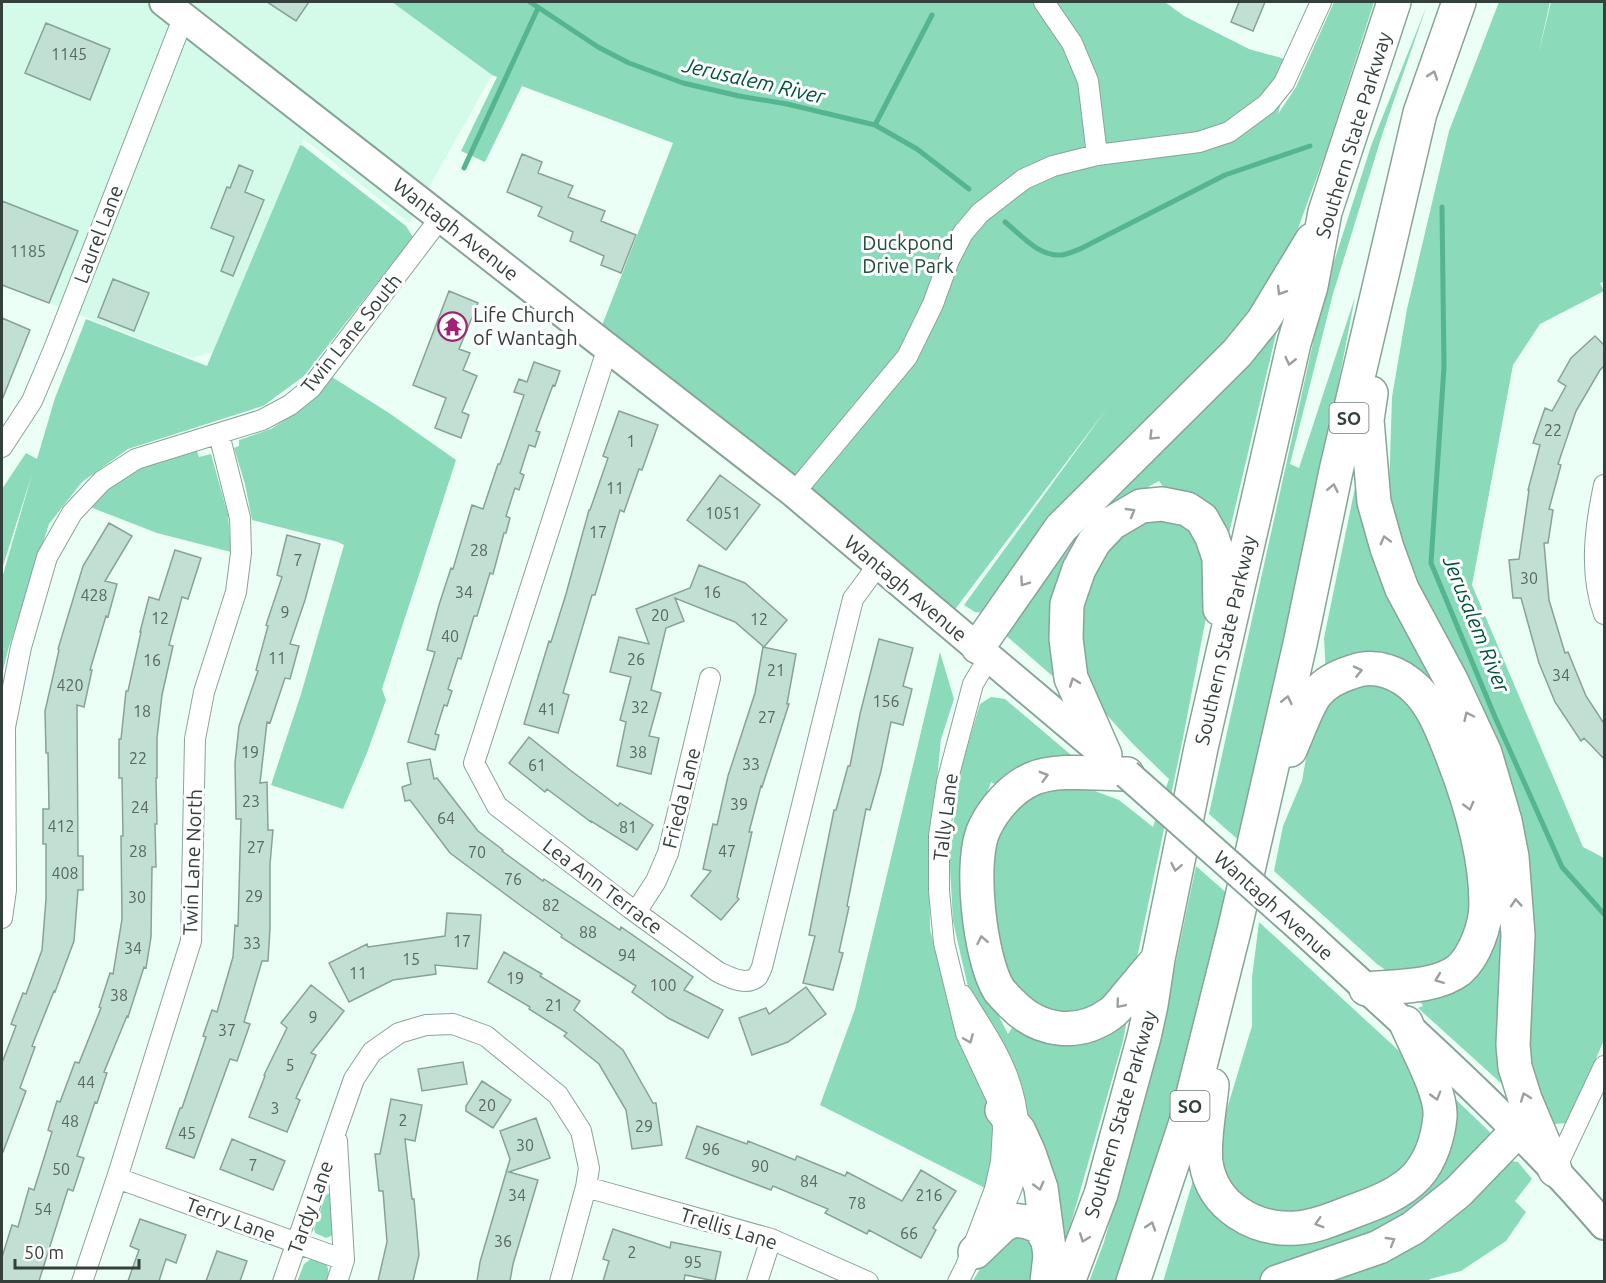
<svg xmlns="http://www.w3.org/2000/svg" width="1606" height="1283" viewBox="0 0 1606 1283" font-family="Ubuntu,sans-serif">
	<style>
		.built { fill: #d4fbea }
		.green { fill: #8bdaba }
		.lines { fill: none; stroke-linecap: round; stroke-linejoin: round }
		.stream { stroke: #55b591; stroke-width: 5 }
		.building { fill: #c1dfd2; stroke: #87a397; stroke-width: 1.5 }
		.street-casing { stroke: #88a498; stroke-width: 22 }
		.secondary-casing { stroke: #88a498; stroke-width: 32 }
		.highway-casing { stroke: #88a498; stroke-width: 36 }
		.street { stroke: #fff; stroke-width: 20 }
		.secondary { stroke: #fff; stroke-width: 28 }
		.highway { stroke: #fff; stroke-width: 33 }
		.secondary-bridge-casing { stroke: #88a498; stroke-width: 32; stroke-linecap: butt }
		.secondary-bridge { stroke: #fff; stroke-width: 28 }
		.oneway { stroke: #9aa09d }
		.labels { text-anchor: middle; dominant-baseline: central; stroke-width: 6; stroke-linejoin: round; paint-order: stroke }
		.number-label { font-size: 16px; fill: #576861 }
		.shield { fill: #fff; stroke: #717976; stroke-width: 1.5 }
		.shield-label { font-size: 18px; font-weight: bold; fill: #34403b }
		.street-label { font-size: 20px; fill: #34403b; stroke: #fff }
		.park-label { font-size: 20px; fill: #234c3c; stroke: #fff }
		.poi-label { font-size: 20px; fill: #34403b; stroke: #fff; text-anchor: start }
		.water-label { font-size: 21px; font-style: italic; fill: #00523b; stroke: #fff }
	</style>
	<rect width="100%" height="100%" fill="#ecfff6"/>
	<path class="built" d="M2 2H392L492 75 409 223 304 139 217 351 191 358 2 285Z"/>
	<path class="green" d="M392 2H1165L1184 16 1249 49 1292 61 1278 114 1296 87 1334 2H1374L1326 152 1296 234 1275 282 1232 347 985 613 975 612 964 605 1108 407 953 612 601 328 673 143 522 86 485 162 461 151 497 77 492 75Z
		M1499 2H1550L1538 56 1551 2H1604V282L1600 283 1604 291 1540 324 1513 365 1472 585 1583 847 1604 858V1040L1576 1105 1566 1123 1555 1124 1544 1117 1526 1066 1524 1002 1401 552 1389 490 1392 397 1407 309 1449 131Z
		M1427 5 1383 132 1333 294 1290 464 1299 468 1355 297 1330 427 1243 844 1209 814 1324 293 1371 146Z
		M300 145 303 146 406 226 413 237 304 376 263 406 128 449 82 482 49 524 8 650 2 675V578L33 471 2 569V489L26 453 37 459 55 398 86 319 207 366Z
		M1280 317 1227 542 1167 492 1159 481 1112 507 1091 527 1065 687 1003 633 1080 526Z
		M332 377 389 413 456 460 382 689 386 700 367 753 343 809 271 785 301 694 344 545 338 542 252 520 245 484 234 448 239 446V440L271 429 306 406Z
		M197 451 199 457 211 454 228 515 231 552 157 533 90 507 110 487 142 467Z
		M1358 473 1468 737 1509 914 1505 1079 1503 1085 1418 1008 1423 1006 1418 998 1499 915 1420 679 1326 674 1324 638Z
		M1156 515 1190 523 1213 581 1183 738 1133 977 1096 1016 1055 1020 1000 978 987 847 1000 820 1033 791 1084 787 1119 800 1153 827 1169 779 1133 744 1105 713 1093 685 1085 681 1077 619 1093 566 1121 531Z
		M940 652 954 699 941 739 929 861 930 929 946 990 994 1116 995 1153 987 1189 820 1105 855 1009Z
		M1350 682 1410 690 1455 782 1479 928 1457 966 1397 978 1377 964 1274 871 1283 826 1302 781 1311 730 1323 701Z
		M991 697 1005 699 1077 760 1005 789 991 782 971 841 982 983 1008 1034 1016 1022 1127 1019 1123 1041 1059 1265 1028 1126 1019 1076 970 996 953 921 949 851 962 764 980 704Z
		M1196 866 1231 897 1127 1281 1089 1282 1104 1242 1154 1066Z
		M1259 922 1422 1072 1431 1095 1413 1170 1299 1220 1240 1200 1222 1172 1220 1132 1252 1026V978Z
		M1448 1092 1495 1137 1395 1230 1262 1281 1163 1282 1194 1177 1237 1228 1401 1203Z
		M1504 1160 1518 1162 1532 1179 1515 1201 1526 1212 1506 1241 1461 1271 1430 1279 1428 1281 1311 1282Z
		M328 1193 331 1197 334 1233 331 1236 326 1238 315 1233 314 1229 325 1197Z
		M1001 1235 1041 1237 1039 1281 972 1282Z
		M311 1259C327 1258 331 1268 327 1281L297 1282 304 1264Z"/>
	<g class="lines">
		<path class="stream" d="M530 2 598 47 629 63 683 83 739 96 787 104 875 125 917 149 969 189
			M875 125 932 15
			M464 168 538 8
			M1442 207 1444 367 1431 563 1495 717 1562 867 1604 914
			M1005 222C1021 235 1039 257 1062 255 1068 254 1075 251 1080 249L1225 175 1310 146"/>
	</g>
	<path class="building" d="M267 2H309L296 21Z
		M1239 2H1265L1253 31 1231 22Z
		M46 23 110 49 90 100 25 73Z
		M522 154 542 162 538 173 573 186 568 197 605 211 601 221 636 235 621 273 601 265 604 256 570 241 573 232 538 216 542 207 507 192Z
		M239 165 253 171 245 192 264 200 233 276 221 271 234 237 211 228 227 187 230 188Z
		M2 201 78 231 49 303 2 285Z
		M113 279 149 293 134 331 98 317Z
		M449 291 478 303 459 349 470 353 463 370 477 376 462 412 469 415 461 438 435 428 446 398 413 385Z
		M2 318 30 330 2 400Z
		M1595 336 1605 346V365L1600 370 1576 411 1558 464 1561 465 1549 509 1553 510 1548 543H1544L1549 600 1565 653 1568 652 1586 696 1605 725V760L1584 738 1581 741 1555 702 1539 663 1521 598H1513L1509 560 1519 559 1529 490H1528L1540 445 1533 443 1545 408 1552 411 1566 386 1558 381 1571 358Z
		M534 362 560 371 555 386 553 385 550 393 536 431 540 432 535 447 529 445 520 473 524 475 519 490 515 488 506 516 510 518 506 533H504L493 574 490 573 477 616H474L461 659 458 658 448 689 452 691 447 706 444 705 435 734 439 735 435 750 408 742 435 652 427 650 439 605 451 568 453 569 472 505 483 509 498 464H500L524 395 514 392 519 379 527 382Z
		M619 411 658 425 642 470 639 469 624 512 620 510 595 595H592L563 693 569 695 558 733 524 724 549 641 551 642 566 594 589 510H590L608 458 603 456Z
		M720 475 760 505 726 550 687 520Z
		M109 523 132 536 105 581 117 584 108 617 106 616 90 670H92L84 707 77 705 78 856H83V890H78L74 941 55 992 54 991 32 1046 35 1047 20 1088 26 1091 3 1152H2V1063L16 1026 11 1024 23 993 26 994 42 950 46 899V844H43V809H49L48 753H46L45 711 59 650 58 649 83 566Z
		M287 535 320 544 305 600 290 644 299 646 290 679 285 678 270 723 267 722 260 783 267 782 268 830H273L270 864V928L268 961H262L244 1022 250 1024 237 1061 230 1059 194 1158 166 1148 180 1108H182L206 1037 203 1036 212 1010 217 1012 233 957 235 925 238 926 241 819H236L235 763 239 726 258 671 256 670 268 626 266 625 282 577 277 575Z
		M175 550 201 558 188 599 182 597 169 645 173 646 162 695 157 738V778H156L157 824H155L156 867H152L151 937 146 968 144 967 128 1017 127 1016 104 1072 107 1073 97 1103 95 1102 77 1156 84 1158 73 1191 68 1189 39 1281H2V1257L12 1225 18 1227 29 1188 34 1190 52 1132 48 1130 57 1101 60 1102 75 1062 79 1063 101 1008 99 1007 110 973 113 974 122 919 121 836H123L122 778H119V739H121L126 691H128L141 632H140L149 597 159 600Z
		M699 565 745 583 787 620 764 647 735 622 675 598 684 621 666 628 651 690 661 693 649 736 659 738 651 774 617 766 626 722 620 720 631 677 610 672 619 637 649 644 636 609 690 588Z
		M879 639 913 648 903 686 912 689 903 725 891 722 881 771 870 810 866 809 847 906 849 907 839 952 843 953 833 990 803 983 815 936 809 935 834 810H836L848 766H850L860 714Z
		M763 647 796 654 787 704H789L762 787 761 786 749 832H752L737 897 739 899 721 920 691 896 711 871 703 869 713 824 717 825 728 776 755 693Z
		M529 737 570 770 618 806 620 803 653 825 637 850 591 821V822L547 789 545 792 509 763Z
		M430 759 434 779 437 778 478 831 503 850 502 851 543 881 544 879 620 930 621 927 693 977 684 990 723 1010 708 1038 668 1018 632 992 636 986 561 937 562 935 524 908 450 853 410 800 405 801 402 787 411 784 407 763Z
		M447 913 481 915 477 969 435 965 436 974 393 980 349 1002 329 963 367 944 368 947 445 936Z
		M504 952 542 974 540 976 580 1001 574 1010 623 1050 653 1103H656L662 1145 632 1149 626 1110 599 1064 564 1036 567 1033 529 1009 530 1007 488 982Z
		M311 985 344 1011 311 1053 316 1055 296 1098 300 1100 287 1132 249 1117 265 1076 264 1075 287 1028 281 1023Z
		M806 987 826 1014 788 1042 752 1055 739 1018 766 1008 769 1014Z
		M463 1062 467 1084 422 1091 418 1069Z
		M482 1081 511 1100 493 1128 466 1111V1106Z
		M391 1099 422 1105 415 1141 405 1139 412 1199H414L419 1255 413 1281H378L387 1242 383 1191H379L375 1154H380Z
		M536 1118 550 1158 509 1172 538 1180 513 1264 510 1281H477L480 1262 510 1159 500 1131Z
		M697 1126 747 1144 748 1141 795 1160 797 1156 845 1176 847 1172 902 1201 921 1170 956 1191 933 1228 936 1230 921 1258 869 1230 867 1234 825 1213 828 1209 773 1186 771 1190 686 1158Z
		M232 1139 285 1161 273 1190 220 1169Z
		M140 1219 186 1235 176 1263 166 1259 159 1281H128L139 1250 130 1246Z
		M613 1229 670 1248 671 1242 721 1252 715 1281 685 1275 684 1281H603L609 1261 603 1259Z
		M217 1251 247 1261 240 1281H206Z"/>
	<g class="lines">
		<defs>
			<path id="street" d="M1044 2 1072 43 1088 81 1097 155
				M608 347 474 763 497 806 630 908 718 972C729 977 747 987 758 976 758 975 762 968 762 967L853 599 878 565
				M2 447 32 401 54 349 184 16
				M1604 485C1595 527 1589 573 1604 614
				M794 493 907 357 933 304 949 260 963 233 980 213 1024 179 1053 166 1097 155 1199 142 1229 132 1267 104 1284 83 1321 2
				M636 912 656 881 668 853 710 678
				M2 918 6 890 5 727 21 647 47 557 72 513 102 481 136 459 262 420 290 405 311 388 441 217
				M962 995C978 1021 996 1047 1007 1075 1020 1109 1023 1149 1013 1184 1008 1200 1000 1215 991 1228
				M1555 1170 1604 1066
				M117 1178 344 1260
				M586 1187 771 1239 868 1282
				M82 1282 117 1178 191 941 195 739 204 692 236 592 241 553 240 518 219 434
				M283 1282 354 1079 372 1052 399 1033 426 1025 453 1024 486 1036 558 1095 581 1131 589 1168 586 1187 560 1282
				M337 1282 344 1260 337 1141
				M757 1282 771 1239
				M958 1282 966 1266 995 1189 1001 1162 1003 1129 1002 1110 966 1033 944 943 939 891V836L947 782 973 684 989 657"/>
			<path id="secondary" d="M164 2 794 493 1106 756
				M1305 932C1407 1026 1513 1119 1604 1225"/>
			<path id="highway" d="M1371 393 1367 420 1374 502 1387 548 1402 589 1451 680 1485 753 1505 821 1512 857 1518 935 1513 1045 1515 1067 1525 1099 1555 1170
				M978 647 1061 528 1237 353 1263 321 1312 240
				M1290 750C1296 737 1308 703 1317 693 1326 682 1339 676 1352 672 1376 663 1400 673 1417 690 1433 706 1442 730 1450 750 1469 798 1486 852 1486 904 1486 925 1475 956 1459 970 1436 988 1394 986 1366 989
				M1105 755 1071 678 1066 639 1067 604 1079 569 1094 542 1112 523 1141 506 1162 504 1187 509 1202 519 1212 537 1219 558 1220 609
				M1127 774C1099 774 1057 768 1032 779 1012 788 995 807 985 827 968 859 980 960 999 990 1003 995 1008 1000 1012 1004 1039 1032 1078 1037 1110 1014 1116 1010 1121 1003 1126 997 1136 985 1147 972 1158 959
				M1212 1085C1210 1108 1203 1141 1206 1163 1213 1207 1255 1231 1297 1228 1316 1227 1335 1218 1354 1211 1376 1203 1400 1194 1417 1176 1431 1160 1438 1137 1440 1117 1442 1092 1416 1047 1406 1023
				M1002 1110 1019 1131 1029 1153 1041 1188 1050 1256 1047 1282
				M975 1252 1002 1226 1013 1220 1028 1222 1040 1227 1048 1241
				M1068 1282 1101 1194 1144 1037 1151 1005 1158 959 1201 748 1294 343 1311 286 1325 212 1394 2
				M1133 1282 1186 1122 1235 927 1300 644 1336 471 1420 113 1459 2
				M1277 1282 1379 1247 1413 1228 1458 1192 1517 1131"/>
		</defs>
		<use href="#street" class="street-casing"/>
		<use href="#secondary" class="secondary-casing"/>
		<use href="#highway" class="highway-casing"/>
		<use href="#street" class="street"/>
		<use href="#secondary" class="secondary"/>
		<use href="#highway" class="highway"/>
		<defs>
			<path id="secondary-bridge" d="M1127 774 1305 932"/>
		</defs>
		<use href="#secondary-bridge" class="secondary-bridge-casing"/>
		<use href="#secondary-bridge" class="secondary-bridge"/>
	</g>
	<defs><path id="oneway-chevron" d="M-2-3.5L2.5 0L-2 3.5" fill="none" stroke-width="1.6" stroke-linecap="round" stroke-linejoin="round" transform="scale(1.5)"/></defs>
	<g class="oneway">
		<use href="#oneway-chevron" transform="translate(1433 75) rotate(-71)"/>
		<use href="#oneway-chevron" transform="translate(1281 291) rotate(121)"/>
		<use href="#oneway-chevron" transform="translate(1290 361) rotate(103)"/>
		<use href="#oneway-chevron" transform="translate(1153 436) rotate(135)"/>
		<use href="#oneway-chevron" transform="translate(1333 488) rotate(-78)"/>
		<use href="#oneway-chevron" transform="translate(1131 512) rotate(-30)"/>
		<use href="#oneway-chevron" transform="translate(1385 540) rotate(-105)"/>
		<use href="#oneway-chevron" transform="translate(1024 582) rotate(125)"/>
		<use href="#oneway-chevron" transform="translate(1358 671) rotate(-13)"/>
		<use href="#oneway-chevron" transform="translate(1074 682) rotate(-110)"/>
		<use href="#oneway-chevron" transform="translate(1287 700) rotate(-77)"/>
		<use href="#oneway-chevron" transform="translate(1468 716) rotate(-115)"/>
		<use href="#oneway-chevron" transform="translate(1044 776) rotate(-16)"/>
		<use href="#oneway-chevron" transform="translate(1469 806) rotate(75)"/>
		<use href="#oneway-chevron" transform="translate(1176 867) rotate(101)"/>
		<use href="#oneway-chevron" transform="translate(1516 903) rotate(-94)"/>
		<use href="#oneway-chevron" transform="translate(982 940) rotate(-101)"/>
		<use href="#oneway-chevron" transform="translate(1439 979) rotate(159)"/>
		<use href="#oneway-chevron" transform="translate(1120 1004) rotate(130)"/>
		<use href="#oneway-chevron" transform="translate(969 1039) rotate(67)"/>
		<use href="#oneway-chevron" transform="translate(1436 1096) rotate(74)"/>
		<use href="#oneway-chevron" transform="translate(1525 1097) rotate(-110)"/>
		<use href="#oneway-chevron" transform="translate(1039 1186) rotate(75)"/>
		<use href="#oneway-chevron" transform="translate(1319 1223) rotate(163)"/>
		<use href="#oneway-chevron" transform="translate(1151 1226) rotate(-72)"/>
		<use href="#oneway-chevron" transform="translate(1084 1238) rotate(111)"/>
		<use href="#oneway-chevron" transform="translate(1391 1241) rotate(-30)"/>
	</g>
	<defs>
		<symbol id="temple-ring" viewBox="-11 -11 22 22"><circle r="9.5" fill="#fff" stroke="#a22375" stroke-width="1.5"/><path d="M0-6L5-2H3V0L6.5 2.5H4V6H1.5V3h-3V6H-4V2.5H-6.5L-3 0V-2H-5Z" fill="#a22375"/></symbol>
	</defs>
	<g fill-rule="evenodd">
		<use href="#temple-ring" x="436" y="310" width="33" height="33"/>
	</g>
	<g class="labels">
		<g class="number-label">
			<text x="69" y="54">1145</text>
			<text x="28" y="251">1185</text>
			<text x="1553" y="430">22</text>
			<text x="631" y="441">1</text>
			<text x="615" y="488">11</text>
			<text x="723" y="513">1051</text>
			<text x="598" y="532">17</text>
			<text x="479" y="550">28</text>
			<text x="298" y="560">7</text>
			<text x="1529" y="578">30</text>
			<text x="464" y="592">34</text>
			<text x="712" y="592">16</text>
			<text x="94" y="595">428</text>
			<text x="285" y="612">9</text>
			<text x="660" y="615">20</text>
			<text x="160" y="618">12</text>
			<text x="759" y="619">12</text>
			<text x="450" y="636">40</text>
			<text x="277" y="658">11</text>
			<text x="636" y="659">26</text>
			<text x="152" y="660">16</text>
			<text x="776" y="670">21</text>
			<text x="1561" y="675">34</text>
			<text x="70" y="685">420</text>
			<text x="886" y="701">156</text>
			<text x="640" y="707">32</text>
			<text x="547" y="709">41</text>
			<text x="142" y="711">18</text>
			<text x="767" y="717">27</text>
			<text x="250" y="752">19</text>
			<text x="638" y="752">38</text>
			<text x="138" y="758">22</text>
			<text x="751" y="764">33</text>
			<text x="537" y="765">61</text>
			<text x="251" y="801">23</text>
			<text x="739" y="804">39</text>
			<text x="140" y="807">24</text>
			<text x="446" y="818">64</text>
			<text x="61" y="826">412</text>
			<text x="628" y="827">81</text>
			<text x="256" y="847">27</text>
			<text x="138" y="851">28</text>
			<text x="727" y="851">47</text>
			<text x="477" y="852">70</text>
			<text x="65" y="873">408</text>
			<text x="513" y="879">76</text>
			<text x="254" y="896">29</text>
			<text x="137" y="897">30</text>
			<text x="551" y="905">82</text>
			<text x="588" y="932">88</text>
			<text x="462" y="941">17</text>
			<text x="252" y="943">33</text>
			<text x="133" y="948">34</text>
			<text x="627" y="955">94</text>
			<text x="411" y="959">15</text>
			<text x="358" y="973">11</text>
			<text x="515" y="978">19</text>
			<text x="663" y="985">100</text>
			<text x="119" y="995">38</text>
			<text x="554" y="1005">21</text>
			<text x="313" y="1017">9</text>
			<text x="227" y="1030">37</text>
			<text x="290" y="1065">5</text>
			<text x="86" y="1082">44</text>
			<text x="487" y="1105">20</text>
			<text x="275" y="1108">3</text>
			<text x="403" y="1120">2</text>
			<text x="70" y="1121">48</text>
			<text x="644" y="1126">29</text>
			<text x="187" y="1133">45</text>
			<text x="525" y="1145">30</text>
			<text x="711" y="1149">96</text>
			<text x="253" y="1165">7</text>
			<text x="760" y="1166">90</text>
			<text x="61" y="1169">50</text>
			<text x="809" y="1181">84</text>
			<text x="517" y="1195">34</text>
			<text x="929" y="1195">216</text>
			<text x="857" y="1203">78</text>
			<text x="43" y="1209">54</text>
			<text x="909" y="1233">66</text>
			<text x="503" y="1241">36</text>
			<text x="632" y="1252">2</text>
			<text x="693" y="1262">95</text>
		</g>
		<g class="shield">
			<rect x="1329.5" y="403" width="39" height="30" rx="4.5"/>
			<rect x="1170.5" y="1091" width="39" height="30" rx="4.5"/>
		</g>
		<g class="shield-label">
			<text x="1349" y="418">SO</text>
			<text x="1190" y="1106">SO</text>
		</g>
		<g class="street-label">
			<text transform="translate(1353 135) rotate(-73)">Southern State Parkway</text>
			<text transform="translate(456 229) rotate(38)">Wantagh Avenue</text>
			<text transform="translate(98 234) rotate(-69)">Laurel Lane</text>
			<text transform="translate(351 333) rotate(-51)">Twin Lane South</text>
			<text transform="translate(906 588) rotate(40)">Wantagh Avenue</text>
			<text transform="translate(1225 640) rotate(-77)">Southern State Parkway</text>
			<text transform="translate(681 798) rotate(-76)">Frieda Lane</text>
			<text transform="translate(945 817) rotate(-83)">Tally Lane</text>
			<text transform="translate(192 862) rotate(-88)">Twin Lane North</text>
			<text transform="translate(603 886) rotate(37)">Lea Ann Terrace</text>
			<text transform="translate(1274 905) rotate(42)">Wantagh Avenue</text>
			<text transform="translate(1120 1114) rotate(-74)">Southern State Parkway</text>
			<text transform="translate(310 1207) rotate(-70)">Tardy Lane</text>
			<text transform="translate(231 1219) rotate(20)">Terry Lane</text>
			<text transform="translate(729 1228) rotate(17)">Trellis Lane</text>
		</g>
		<g class="park-label">
			<text x="908" y="242">Duckpond<tspan x="908" dy="23">Drive Park</tspan></text>
		</g>
		<g class="poi-label">
			<text x="473" y="314">Life Church<tspan x="473" dy="23">of Wantagh</tspan></text>
		</g>
		<g class="water-label">
			<text transform="translate(754 80) rotate(13)">Jerusalem River</text>
			<text transform="translate(1477 624) rotate(68)">Jerusalem River</text>
		</g>
	</g>
	<rect width="1606" height="1283" fill="none" stroke="#34403b" stroke-width="6"/>
	<path d="M15 1259v9h124v-9" fill="none" stroke="#34403b" stroke-width="3"/>
	<text x="24" y="1259" font-size="18" fill="#34403b" stroke="#ffffff" stroke-width="4.5" paint-order="stroke">50 m</text>
</svg>
